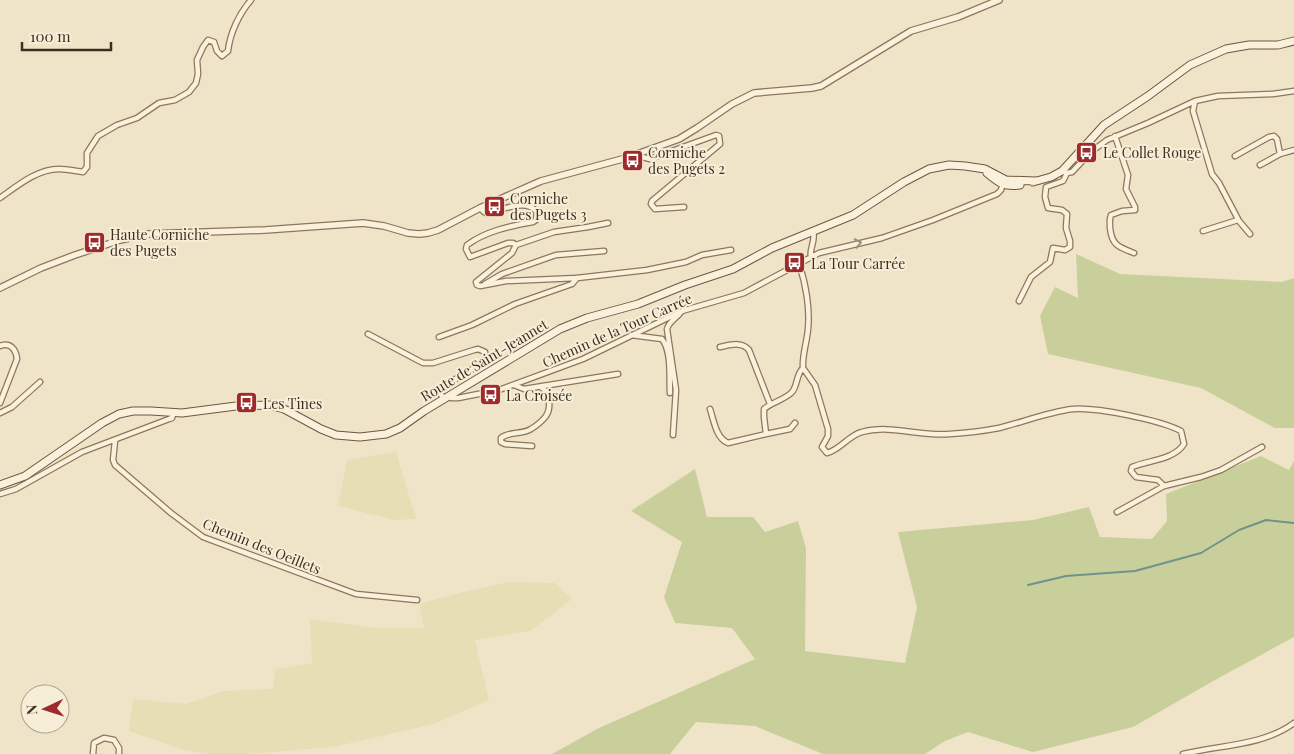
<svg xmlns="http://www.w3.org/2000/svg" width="1294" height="754" viewBox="0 0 1294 754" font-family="'Playfair Display',serif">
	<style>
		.farmland { fill: #e6deb5 }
		.green { fill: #c9cf9b }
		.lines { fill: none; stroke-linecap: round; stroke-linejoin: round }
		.stream { stroke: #6f938a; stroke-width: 2 }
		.minor-casing { stroke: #8d765c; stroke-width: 7 }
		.tertiary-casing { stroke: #8d765c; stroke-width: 8 }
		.secondary-casing { stroke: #6f573f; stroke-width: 9 }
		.minor { stroke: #faf1dc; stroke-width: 4.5 }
		.tertiary { stroke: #faf1dc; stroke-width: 5.5 }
		.secondary { stroke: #faf1dc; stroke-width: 7 }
		.oneway { stroke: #9c907e }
		.labels { text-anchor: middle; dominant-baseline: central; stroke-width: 4; stroke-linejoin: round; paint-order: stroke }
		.poi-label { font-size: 14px; fill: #3d2e20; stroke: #f7eed8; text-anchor: start }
		.street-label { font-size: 14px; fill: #3d2e20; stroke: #f7eed8 }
	</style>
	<rect width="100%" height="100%" fill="#f0e4c8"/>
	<path class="farmland" d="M396 452 416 519 394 520 338 506 347 460Z
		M509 582 555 583 572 599 530 631 475 640 489 700 434 724 333 747 247 754H210L184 750 129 731 133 699 186 704 224 691 273 689 275 669 312 663 310 619 376 628H424L419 604 463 592Z"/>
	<path class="green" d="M1076 254 1120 274 1282 282 1294 278V428H1275L1201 388 1048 354 1040 316 1055 287 1078 298Z
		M1261 456 1289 470 1294 461V637L1215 680 1133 727 1033 752 968 732 945 741 925 754H823L755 726 696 722 670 754H552L599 728 755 659 732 628 675 623 664 597 682 542 631 511 695 469 707 517H753L765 532 798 521 806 548 805 651 905 663 917 607 898 532 1033 520 1089 507 1100 537 1152 539 1167 521 1166 494Z"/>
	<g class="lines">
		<path class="stream" d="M1028 585 1066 576 1135 571 1201 553 1239 530 1266 520 1294 523"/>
		<defs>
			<path id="minor" d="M1195 101 1193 111 1212 174 1219 183 1239 221 1250 234
				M1115 136 1128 175 1126 189 1135 207V210L1122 211 1111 215C1109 220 1110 223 1110 228 1112 246 1119 247 1134 253
				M640 153 642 157 650 159 716 135 719 136 720 144 652 201 651 204 655 209 684 207
				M1235 156 1269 137 1274 136 1277 139 1280 154
				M1260 165 1280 154 1294 150
				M1062 171 1067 173 1072 172 1091 152 1107 140 1148 123 1195 101 1218 96 1273 94 1294 91
				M0 198C17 186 37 169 59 169 67 169 75 171 83 172L87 167V153L98 136 117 125 137 118 159 103 175 100 189 92 196 83 198 74 197 60 203 47 208 40 214 42 217 51 222 56 228 51C230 33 239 14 251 0
				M480 208 484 212 488 213C502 210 526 198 537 212L536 220 533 222C510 226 486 231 467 245L466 249 470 257 508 243H513L516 245 512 253 476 282 477 285 480 286 506 281 577 278 647 270 686 262 702 255 731 250
				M1203 231 1238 220
				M516 245 554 232 588 227 608 223
				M811 257C809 248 816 241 813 232
				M799 264C806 284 810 309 808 329 807 342 802 355 803 368L815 385 828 429V436L822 447 827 453C840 450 849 435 862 432 891 424 921 437 950 434 966 433 983 431 999 428 1023 422 1048 412 1073 409 1096 407 1160 420 1181 431L1184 444C1174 460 1149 460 1132 467L1131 471 1136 477 1158 480 1164 486
				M485 284 502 274 556 255 604 251
				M1019 301 1031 277 1050 262 1053 248 1065 250 1070 247V241L1066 228 1067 214 1062 210 1048 208 1045 197 1046 187 1063 181 1067 173
				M368 334 423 363H433L474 350 478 349 485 352 486 358 481 364 442 387 440 393 444 399
				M631 335 662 339C672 352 669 377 670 393
				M439 337 472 325 515 304 572 284 577 278
				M0 346C10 342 16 349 17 359L0 403
				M720 347C730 345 742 341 749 350L770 404
				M514 385 524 389 618 374
				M449 396 451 398H458L499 390 583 359 682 311 744 293 819 253 882 238 933 220 997 194 1001 190 1003 183
				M710 409C714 421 716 438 728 443L766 434 764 417V409C772 402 787 399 793 391 798 383 796 375 803 368
				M0 413 12 407 40 382
				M766 434 790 429 795 423
				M673 435 676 390 667 329C669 321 677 318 681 312
				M115 441 113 460 115 465 171 513 203 537 356 594 417 600
				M532 446 505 444 501 442V438C509 431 522 435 531 429 536 426 543 420 546 416 552 407 549 392 541 387
				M0 494 16 489 82 452 169 419 172 418 174 412
				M1117 512 1164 486 1201 477 1221 470 1262 447
				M93 754 94 743 104 738 114 740 119 748V754
				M1183 754C1219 745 1263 746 1294 723"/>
			<path id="tertiary" d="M0 288 41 268 75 255 120 240 148 234 265 230 363 223 384 226 408 233 419 234 428 233 438 230 480 208 541 181 626 158 679 139 697 128 732 104 754 93 812 88 821 86 911 31 958 17 999 0"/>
			<path id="secondary" d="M987 173C999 183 1003 187 1020 185
				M1033 182 1051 177 1062 171 1104 125 1148 96 1190 65 1226 49 1249 45H1278L1294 41
				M0 485 25 476 102 423 119 414 133 411H151L182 413 236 406 269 405 284 409 321 429 336 435 360 437 386 434 400 428 424 411 560 329 587 318 638 304 685 285 733 269 772 248 853 215 904 182 929 169 949 165 965 166 985 169 1006 180 1036 181"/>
		</defs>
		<use href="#minor" class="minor-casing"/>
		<use href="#tertiary" class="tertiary-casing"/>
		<use href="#secondary" class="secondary-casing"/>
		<use href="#minor" class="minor"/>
		<use href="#tertiary" class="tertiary"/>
		<use href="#secondary" class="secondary"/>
	</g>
	<defs><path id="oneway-chevron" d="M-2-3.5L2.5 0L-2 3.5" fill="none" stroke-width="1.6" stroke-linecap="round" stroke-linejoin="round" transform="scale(1.25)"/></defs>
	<use class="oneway" href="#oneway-chevron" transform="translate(858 243) rotate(-12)"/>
	<defs>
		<symbol id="bus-square" viewBox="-11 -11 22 22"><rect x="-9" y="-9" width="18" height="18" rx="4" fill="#9e2a2b" stroke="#f7eed8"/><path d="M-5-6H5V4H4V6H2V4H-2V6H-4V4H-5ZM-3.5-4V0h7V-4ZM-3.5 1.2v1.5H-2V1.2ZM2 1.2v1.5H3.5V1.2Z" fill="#fff"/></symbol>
	</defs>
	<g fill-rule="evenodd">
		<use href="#bus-square" x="1074" y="140" width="25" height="25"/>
		<use href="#bus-square" x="620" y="148" width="25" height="25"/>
		<use href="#bus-square" x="482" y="194" width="25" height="25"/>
		<use href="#bus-square" x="82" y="230" width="25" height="25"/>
		<use href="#bus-square" x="782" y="250" width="25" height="25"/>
		<use href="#bus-square" x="478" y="382" width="25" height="25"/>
		<use href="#bus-square" x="234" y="390" width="25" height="25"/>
	</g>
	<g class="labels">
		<g class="poi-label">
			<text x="648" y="152">Corniche<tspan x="648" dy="16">des Pugets 2</tspan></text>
			<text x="1103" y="152">Le Collet Rouge</text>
			<text x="510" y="198">Corniche<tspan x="510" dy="16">des Pugets 3</tspan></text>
			<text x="110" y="234">Haute Corniche<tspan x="110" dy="16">des Pugets</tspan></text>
			<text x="811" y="263">La Tour Carrée</text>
			<text x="506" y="395">La Croisée</text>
			<text x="263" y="403">Les Tines</text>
		</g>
		<g class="street-label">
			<text transform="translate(617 330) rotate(-24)">Chemin de la Tour Carrée</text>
			<text transform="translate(484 360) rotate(-31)">Route de Saint-Jeannet</text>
			<text transform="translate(262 546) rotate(22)">Chemin des Oeillets</text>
		</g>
	</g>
	<g transform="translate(45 709) rotate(266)"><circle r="24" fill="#f7eed8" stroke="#ada18e"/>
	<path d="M0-4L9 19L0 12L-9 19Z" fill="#9e2a2b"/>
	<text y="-8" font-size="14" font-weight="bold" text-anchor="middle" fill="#3d2e20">N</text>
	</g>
	<path d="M22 42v8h89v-8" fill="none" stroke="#3d2e20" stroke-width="2.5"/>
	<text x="30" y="42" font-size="15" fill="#3d2e20" stroke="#f7eed8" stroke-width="4" paint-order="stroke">100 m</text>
</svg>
